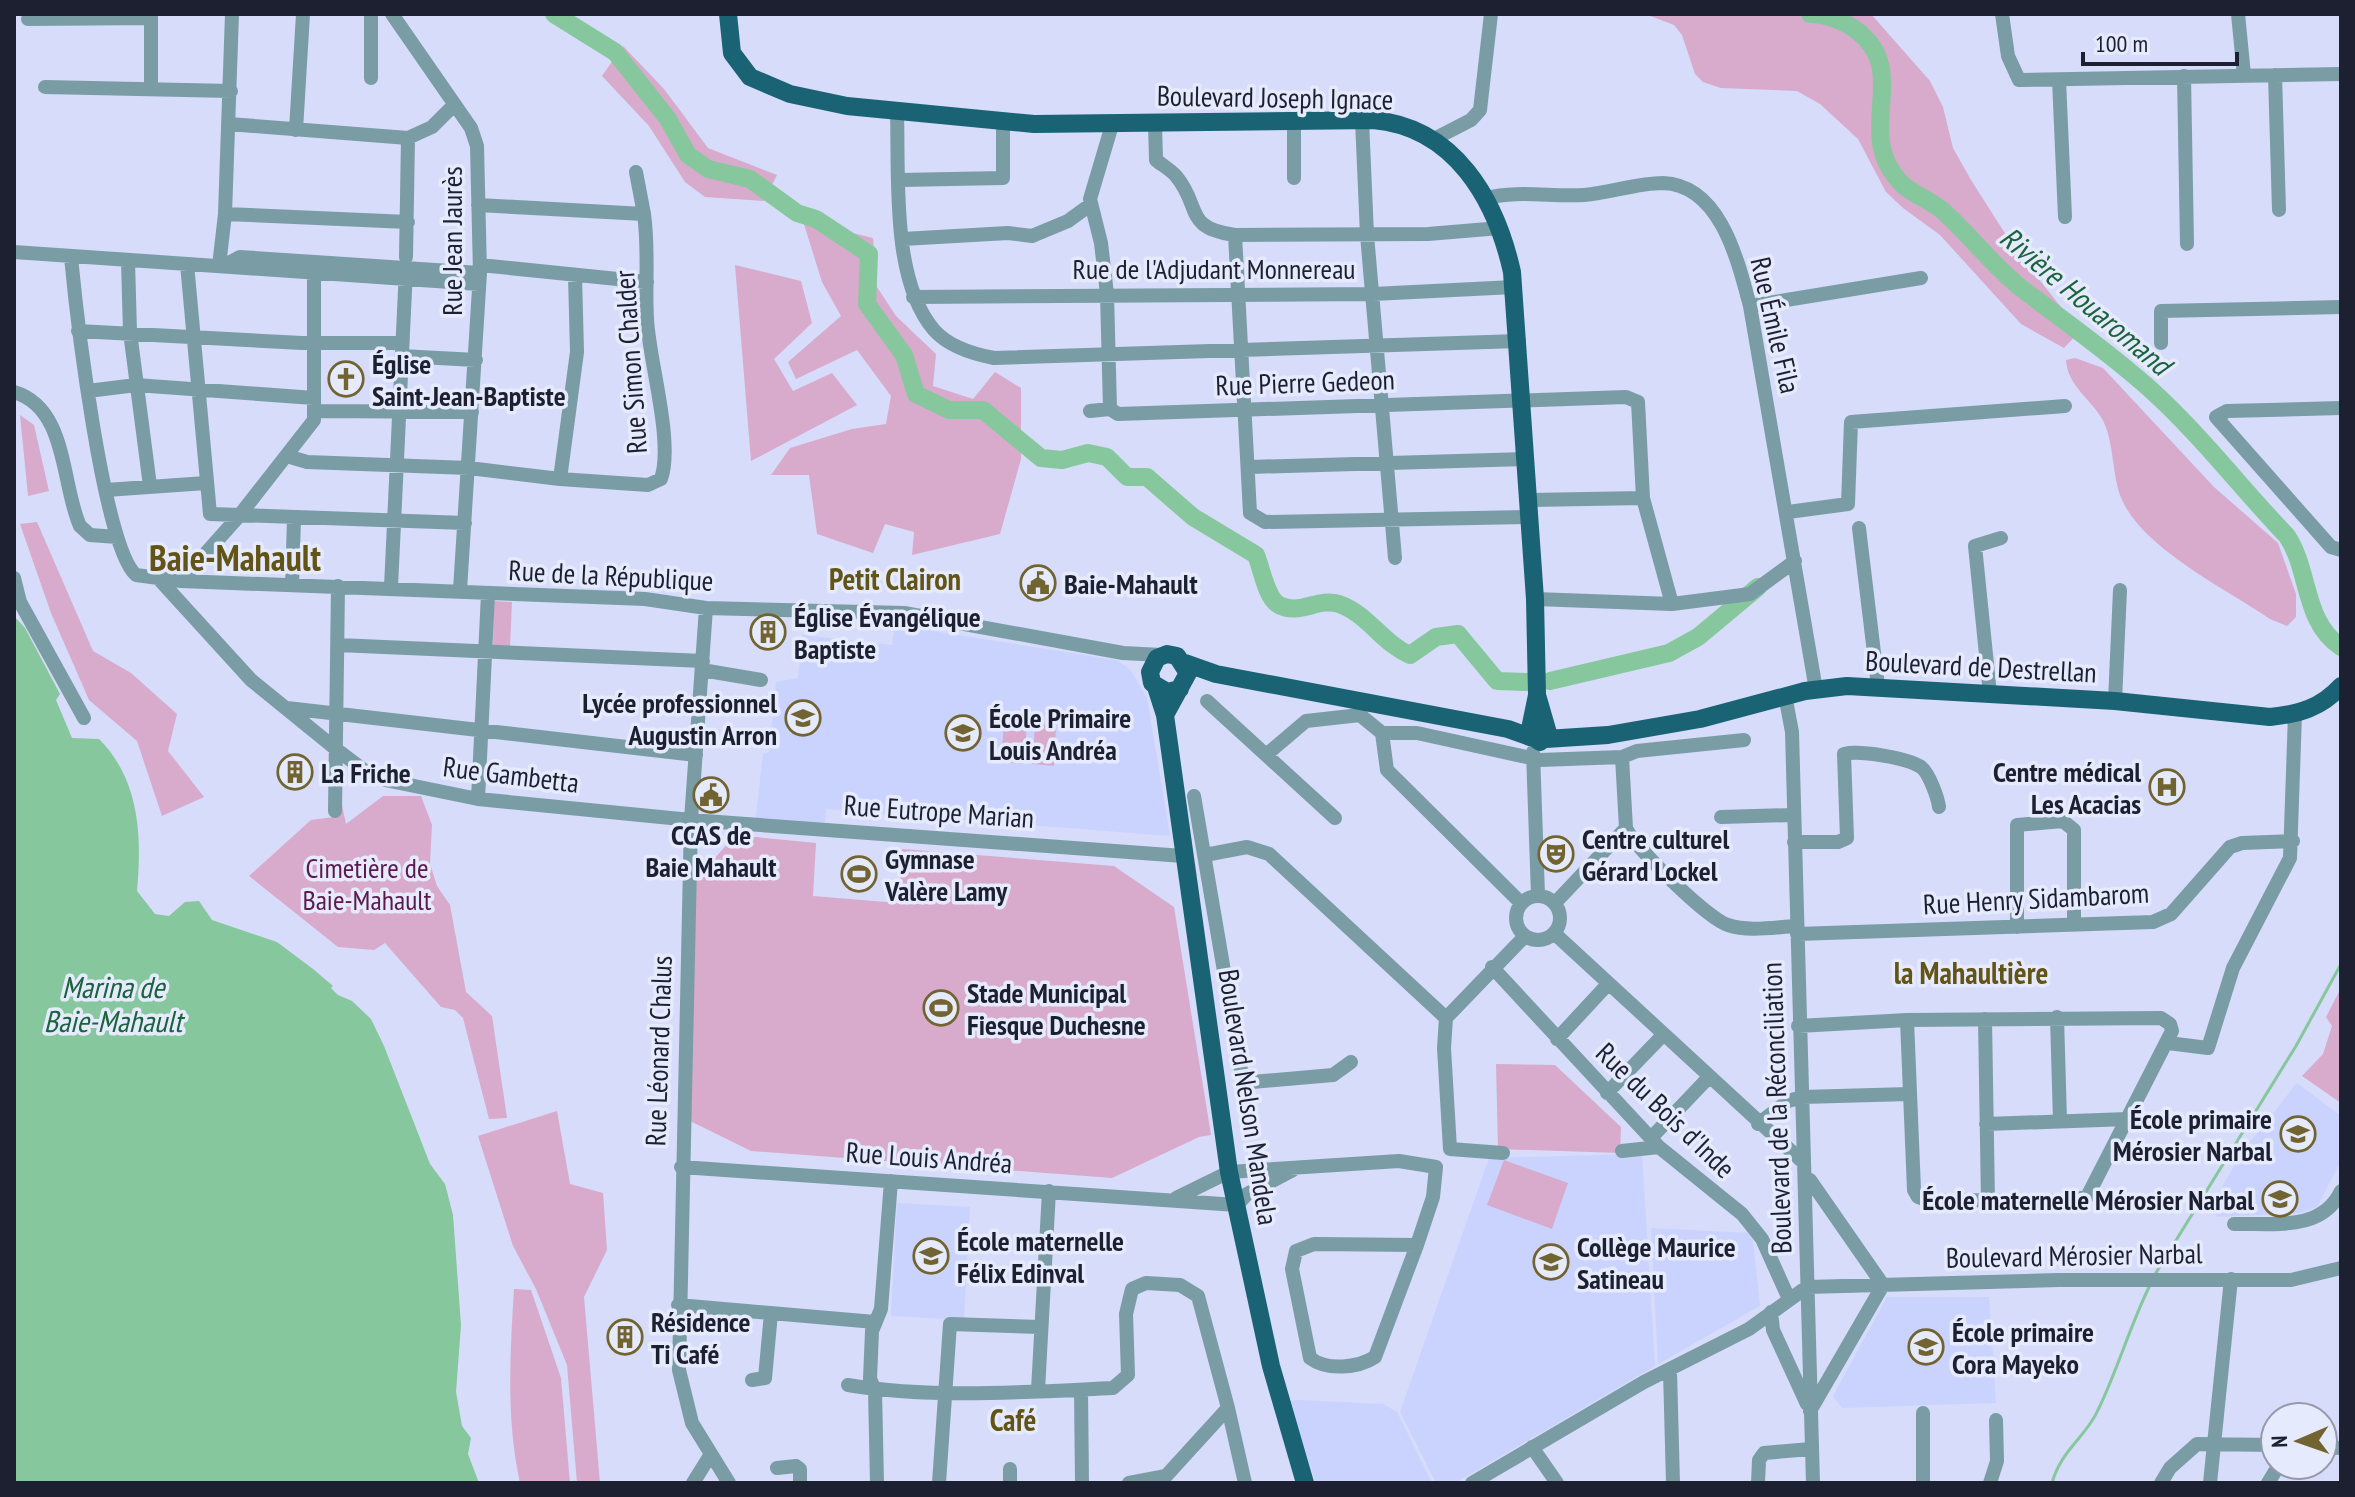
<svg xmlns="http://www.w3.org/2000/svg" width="2355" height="1497" viewBox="0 0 2355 1497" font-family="'PT Sans Narrow',sans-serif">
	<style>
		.built { fill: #cad3fe }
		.green { fill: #d8abcc }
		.water { fill: #87c79e }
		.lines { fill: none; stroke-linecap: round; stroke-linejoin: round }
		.stream { stroke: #87c79e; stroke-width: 3 }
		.river { stroke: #87c79e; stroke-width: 18 }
		.minor { stroke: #7a9ca5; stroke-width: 14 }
		.major { stroke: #196374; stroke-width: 18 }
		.labels { text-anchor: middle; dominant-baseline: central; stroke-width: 7; stroke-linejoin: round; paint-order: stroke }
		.street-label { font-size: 28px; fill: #1d2031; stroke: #e6eafd }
		.poi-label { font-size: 28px; font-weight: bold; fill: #1d2031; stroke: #e6eafd; text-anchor: start }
		.park-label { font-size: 28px; fill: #5b194f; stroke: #e6eafd }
		.water-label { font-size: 30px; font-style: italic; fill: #1b633d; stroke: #e6eafd }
		.neighbourhood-label { font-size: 30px; font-weight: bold; fill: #625417; stroke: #e6eafd }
		.district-label { font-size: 36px; font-weight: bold; fill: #625417; stroke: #e6eafd }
	</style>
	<rect width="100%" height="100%" fill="#d6dcf9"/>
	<path class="built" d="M895 625 1116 660 1130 669 1147 698 1170 836 826 809 824 828 755 823 763 754 769 752 776 682 798 678 802 635 892 645Z
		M2297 1083 2341 1116V1161L2317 1207 2300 1213 2217 1217 2214 1212 2223 1185 2242 1152Z
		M1642 1154 1655 1366 1455 1483H1436L1400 1412 1489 1158Z
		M897 1203 970 1207 964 1320 891 1316Z
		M1651 1228 1752 1233 1760 1306 1658 1364Z
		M1887 1297H1989L1996 1403 1842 1408 1833 1396Z
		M1299 1400 1383 1404 1397 1412 1432 1483H1316L1289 1401Z"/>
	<path class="green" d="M1645 14H1871L1930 81 1943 107 1953 148 1971 180 2015 249 2080 331 2064 348 2021 324 1940 235 1903 208 1886 192 1858 139 1820 104 1797 91 1721 88 1703 82 1695 74 1682 35 1674 25Z
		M623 46 664 89 708 148 777 175 764 201 705 197 685 182 649 126 602 76Z
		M803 221 873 238 877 287 896 316 936 354 933 386 973 399 995 372 1021 388V459L1000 534 912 555 914 532 885 524 873 553 817 534 809 475H771L790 448 852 429 886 424 891 396 857 350 796 379 788 362 841 316 822 282Z
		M735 265 801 281 812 323 774 359 793 391 832 373 857 405 751 461Z
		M2075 358 2103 368 2214 487 2278 543 2296 594V617L2287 626 2270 619C2226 589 2144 549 2122 500 2111 475 2115 440 2101 417 2089 398 2067 384 2066 360Z
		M20 415 34 425 49 491 28 496Z
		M37 522 93 651 131 673 177 714 168 751 204 797 162 816 137 741 89 700 51 613 20 524Z
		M494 601 512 602 510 647 493 646Z
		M1004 721 1027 723 1024 764 1001 762Z
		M1035 724 1056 726 1054 766 1032 764Z
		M383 796H421L432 825 430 864 437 886 450 905 466 992 492 1016 507 1118 489 1119 463 1018 455 1010 441 1007 385 943 374 950 338 947 249 876 311 820 334 817 342 805 346 824Z
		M735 835 816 843 813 896 898 903 902 849 1114 866 1174 907 1211 1135 1199 1137 1112 1178 751 1151 690 1121 696 880Z
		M2341 988V1103L2302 1076 2323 1054 2332 1026 2326 1017Z
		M1496 1064 1555 1065 1621 1127 1620 1153 1498 1149Z
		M557 1111 570 1184 603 1193 607 1250 584 1297 600 1483H577L567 1365 536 1289 513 1246 478 1136Z
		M1504 1160 1568 1183 1552 1229 1487 1205Z
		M514 1289 531 1290 561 1378 570 1483H520C506 1419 510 1354 514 1289Z"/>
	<path class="water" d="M14 616 25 628 60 694 56 700 72 738 99 739C140 780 142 837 137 891L155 914 169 916 185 902 199 901 212 920 277 942 313 969 333 986 331 988 338 995 352 1001 371 1019 384 1046 430 1164 445 1184 453 1215 461 1325 456 1392 462 1426 471 1438 468 1454 479 1483H14Z"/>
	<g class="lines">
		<path class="stream" d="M2154 1276 2296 1046 2341 964
			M2052 1483C2061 1450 2086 1437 2098 1410 2118 1369 2130 1325 2151 1283"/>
		<path class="river" d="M554 14 615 52 668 119 688 155 708 169 750 179 797 213 816 219 869 254 867 304 904 355 916 394 949 410H983L1041 458 1062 460 1088 453 1107 457 1127 477H1147L1193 517 1256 555C1262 569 1266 598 1279 605 1300 616 1318 597 1339 604 1368 614 1382 643 1410 655L1436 637 1458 634 1497 681 1527 682
			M1810 14C1825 14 1844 21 1856 30 1913 72 1851 133 1902 184 1914 195 1930 200 1943 211 1970 235 1992 265 2021 288 2064 321 2109 352 2150 389 2200 434 2241 488 2287 536 2310 570 2303 622 2341 647
			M1550 681 1669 653 1698 637 1758 587"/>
		<path class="minor" d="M371 14V78
			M392 14 471 128 477 146 480 273 460 590
			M2002 14 2008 56 2019 80 2341 74
			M2238 14 2244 75
			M28 19 151 18
			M2275 75 2279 210
			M2184 76 2187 244
			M2059 80 2065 217
			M45 87 231 91
			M151 88V14
			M897 113C899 176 891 280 934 330 949 347 973 354 994 358L1519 341
			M1362 120 1367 235 1395 558
			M1155 123 1156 160C1162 165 1171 170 1176 176 1202 207 1183 228 1235 235L1428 234 1500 228
			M229 124 408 138
			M296 130 303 14
			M1434 139 1471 120 1480 110 1491 14
			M636 172 644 214
			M1294 178V121
			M899 180 1003 178V122
			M1486 198C1518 190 1551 197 1584 195 1610 193 1637 183 1663 183 1721 185 1738 262 1750 306L1816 690
			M225 214 408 222
			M1235 235 1250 513 1265 522 1531 517
			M903 239 1008 233 1032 236 1068 221 1090 205
			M14 252 479 284
			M71 257C76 310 103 547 136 575L181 581 645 599 706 608 904 613 1123 653 1162 655
			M406 257 408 138 432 127 454 105
			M128 261 130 332 150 486
			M187 264 210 514 465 523
			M480 265 647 282
			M219 266 225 214 232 14
			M223 266 240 257 480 273
			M913 297 1373 294 1514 287
			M1750 306 1921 278
			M78 331 302 343H402
			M2161 343V311L2341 307
			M401 356 476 360
			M88 391 136 385 314 398
			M14 392C68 408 61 484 80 526L90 535 117 537
			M2341 408 2227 411 2216 417 2331 547 2341 550
			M1110 409 1107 294 1101 243 1090 199 1112 125
			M315 411 472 412
			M1090 411 1110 409 1118 414 1626 397 1638 402 1643 498 1530 500
			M287 456 307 462 469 468 560 479 648 485 661 479C674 442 649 361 647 319 645 284 649 249 644 214L478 205
			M1250 467 1527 459
			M560 479 577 352 575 276
			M106 490 206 483
			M1643 498 1672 604
			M1788 512 1848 504 1851 422 2065 406
			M1859 528 1878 686
			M14 578 20 602 84 718
			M158 578 251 680 336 749 369 774 385 780 478 799 691 820 1183 856
			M181 581 239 516 314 420V263
			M292 585 294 519
			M391 587 406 269
			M1535 599 1672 604 1750 594 1795 561
			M706 608 691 820 679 1370 692 1423 729 1483
			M338 645 703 661
			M702 670 761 680
			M1990 694 1975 546 2001 538
			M1785 695 1792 732 1813 1483
			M1207 701 1335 818
			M2115 701 2120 590
			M287 708 696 755
			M1360 715 1382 733H1417L1540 760 1622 757 1637 751 1744 740
			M1382 733 1387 770 1521 903
			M1533 752 1538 895
			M1266 755 1306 721 1360 715
			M1194 796 1242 1076 1252 1082 1333 1075 1351 1062
			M478 799 488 594
			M335 811 338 586
			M1721 817 1793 815
			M1626 828C1635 848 1708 919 1728 925 1749 932 1775 927 1796 926
			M1794 842H1838L1847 838 1844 754C1860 750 1907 758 1921 767 1929 773 1938 798 1939 807
			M1205 855 1247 847 1269 854 1446 1018
			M1516 918a22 22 0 1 1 44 0a22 22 0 1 1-44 0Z
			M1555 903 1626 828 1622 757
			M2017 927V825L2063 821 2074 830V925
			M1554 933 1804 1163
			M1797 934 2153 922 2171 914 2230 847 2242 843 2293 841
			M1492 967 1659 1147 1742 1214 1762 1239 1789 1299
			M2057 1017 2060 1121
			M1985 1019 1988 1202
			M1798 1026 1907 1020 2161 1018 2170 1024 2172 1031 2087 1197 2066 1201 1926 1200 1918 1197 1914 1190 1907 1020
			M1557 1039 1608 984
			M2168 1043 2208 1048 2233 968 2290 858 2295 714
			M1607 1093 1663 1035
			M1758 1124 1788 1101 1802 1097 1909 1094
			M1986 1124 2128 1119
			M1651 1138 1709 1077
			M1450 1149 1444 1048 1446 1018 1525 936
			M1450 1149 1503 1153
			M1622 1151 1659 1147
			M681 1167 1237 1205 1247 1194 1293 1170
			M1805 1178 1810 1180 1883 1285 1810 1411
			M1176 1198 1229 1172 1399 1161 1436 1167
			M2234 1224C2273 1223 2322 1232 2341 1191
			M1417 1245 1375 1357C1358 1368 1327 1371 1310 1358L1292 1269 1296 1251 1314 1244 1417 1245 1433 1197 1436 1167
			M678 1305 875 1322
			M1771 1312 1773 1330 1807 1404
			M1670 1371 1673 1483
			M752 1380 765 1378 771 1313
			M848 1385C933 1399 1027 1392 1113 1388L1128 1375 1126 1314 1132 1289 1146 1283 1180 1285 1198 1296 1228 1408 1166 1476 1129 1483
			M1038 1390 1049 1191
			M1081 1390 1082 1483
			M1228 1408 1245 1483
			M1923 1413V1483
			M1532 1447 1557 1483
			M2323 1447 2341 1448
			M777 1468 796 1466 800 1469V1483
			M693 1483 711 1454
			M877 1483 875 1390 870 1379 872 1331 881 1309 891 1181
			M939 1483 950 1324 1040 1327
			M1010 1483V1469
			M1472 1483 1644 1382 1749 1329 1807 1287 2059 1280H2291L2341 1268
			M1758 1483 1759 1460 1764 1453 1811 1449
			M1990 1483 1997 1461 1996 1420
			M2161 1483 2170 1468 2197 1444 2275 1445
			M2210 1483 2231 1279
			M2268 1483 2279 1465"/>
		<path class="major" d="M728 14 732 53 750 77 790 94 847 106 1034 124 1373 120C1455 127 1496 200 1512 272L1535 599 1537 695 1529 734 1540 742 1548 733 1537 695
			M1185 663 1216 674 1508 729 1530 737
			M1156 687 1165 715 1229 1172 1271 1366 1305 1483
			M1165 715 1188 673 1177 656 1167 654 1157 658 1150 672 1152 683 1167 692 1180 689
			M1546 739 1608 735 1700 719 1805 691 1847 686 2115 701 2270 717C2299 714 2321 708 2341 686"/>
	</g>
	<defs>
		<symbol id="church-ring" viewBox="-11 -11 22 22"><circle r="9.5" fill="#e6eafd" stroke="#716431" stroke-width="1.5"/><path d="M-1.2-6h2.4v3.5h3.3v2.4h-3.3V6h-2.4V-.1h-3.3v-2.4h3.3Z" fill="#716431"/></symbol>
		<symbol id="civic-ring" viewBox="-11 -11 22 22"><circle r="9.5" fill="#e6eafd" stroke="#716431" stroke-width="1.5"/><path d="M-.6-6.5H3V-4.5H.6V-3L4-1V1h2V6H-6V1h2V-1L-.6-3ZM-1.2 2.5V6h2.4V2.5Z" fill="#716431"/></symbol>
		<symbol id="building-ring" viewBox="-11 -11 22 22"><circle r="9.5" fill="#e6eafd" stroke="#716431" stroke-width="1.5"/><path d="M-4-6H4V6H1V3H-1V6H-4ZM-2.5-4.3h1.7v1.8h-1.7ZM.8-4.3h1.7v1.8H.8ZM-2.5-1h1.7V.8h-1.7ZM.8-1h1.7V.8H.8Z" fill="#716431"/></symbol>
		<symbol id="school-ring" viewBox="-11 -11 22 22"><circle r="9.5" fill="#e6eafd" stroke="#716431" stroke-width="1.5"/><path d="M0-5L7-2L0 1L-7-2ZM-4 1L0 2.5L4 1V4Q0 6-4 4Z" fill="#716431"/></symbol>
		<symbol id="hospital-ring" viewBox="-11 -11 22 22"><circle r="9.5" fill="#e6eafd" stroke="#716431" stroke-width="1.5"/><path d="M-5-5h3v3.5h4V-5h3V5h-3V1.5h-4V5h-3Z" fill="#716431"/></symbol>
		<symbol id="theatre-ring" viewBox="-11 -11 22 22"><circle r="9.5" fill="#e6eafd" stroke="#716431" stroke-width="1.5"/><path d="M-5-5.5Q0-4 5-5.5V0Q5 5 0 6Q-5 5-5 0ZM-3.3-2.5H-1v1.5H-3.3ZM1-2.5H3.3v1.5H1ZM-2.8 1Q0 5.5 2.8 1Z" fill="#716431"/></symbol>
		<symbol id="stadium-ring" viewBox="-11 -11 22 22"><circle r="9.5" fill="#e6eafd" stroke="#716431" stroke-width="1.5"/><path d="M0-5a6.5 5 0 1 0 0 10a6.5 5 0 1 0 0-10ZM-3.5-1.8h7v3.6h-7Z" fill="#716431"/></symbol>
	</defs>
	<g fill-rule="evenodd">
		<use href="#church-ring" x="326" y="359" width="40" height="40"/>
		<use href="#civic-ring" x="1018" y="563" width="40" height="40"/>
		<use href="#building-ring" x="748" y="612" width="40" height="40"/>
		<use href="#school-ring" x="783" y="698" width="40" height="40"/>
		<use href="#school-ring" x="943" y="713" width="40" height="40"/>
		<use href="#building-ring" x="275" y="752" width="40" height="40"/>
		<use href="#hospital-ring" x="2147" y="767" width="40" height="40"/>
		<use href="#civic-ring" x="691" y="775" width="40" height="40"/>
		<use href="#theatre-ring" x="1536" y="834" width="40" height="40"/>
		<use href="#stadium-ring" x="839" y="854" width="40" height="40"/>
		<use href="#stadium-ring" x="921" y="988" width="40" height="40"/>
		<use href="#school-ring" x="2278" y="1114" width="40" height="40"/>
		<use href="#school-ring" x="2260" y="1179" width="40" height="40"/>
		<use href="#school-ring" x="911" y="1236" width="40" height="40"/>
		<use href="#school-ring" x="1531" y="1242" width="40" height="40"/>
		<use href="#building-ring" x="605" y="1317" width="40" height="40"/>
		<use href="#school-ring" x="1906" y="1327" width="40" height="40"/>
	</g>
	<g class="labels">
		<g class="street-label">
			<text transform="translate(1275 97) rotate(1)">Boulevard Joseph Ignace</text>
			<text transform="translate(451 241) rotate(-90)">Rue Jean Jaurès</text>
			<text x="1214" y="268">Rue de l'Adjudant Monnereau</text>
			<text transform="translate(1776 325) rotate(77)">Rue Émile Fila</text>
			<text transform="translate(630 362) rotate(-94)">Rue Simon Chalder</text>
			<text transform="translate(1305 382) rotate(-2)">Rue Pierre Gedeon</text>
			<text transform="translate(611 575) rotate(3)">Rue de la République</text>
			<text transform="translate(1981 666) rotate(3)">Boulevard de Destrellan</text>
			<text transform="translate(511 774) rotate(7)">Rue Gambetta</text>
			<text transform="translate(939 811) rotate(4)">Rue Eutrope Marian</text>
			<text transform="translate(2036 898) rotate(-3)">Rue Henry Sidambarom</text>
			<text transform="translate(658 1051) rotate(-88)">Rue Léonard Chalus</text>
			<text transform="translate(1249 1097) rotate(81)">Boulevard Nelson Mandela</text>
			<text transform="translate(1776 1108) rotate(-92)">Boulevard de la Réconciliation</text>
			<text transform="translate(1666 1110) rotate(44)">Rue du Bois d'Inde</text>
			<text transform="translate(929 1157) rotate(4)">Rue Louis Andréa</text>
			<text transform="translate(2074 1255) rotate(-1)">Boulevard Mérosier Narbal</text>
		</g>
		<g class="poi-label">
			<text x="372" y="363">Église<tspan x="372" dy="32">Saint-Jean-Baptiste</tspan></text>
			<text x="1064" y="583">Baie-Mahault</text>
			<text x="794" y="616">Église Évangélique<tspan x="794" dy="32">Baptiste</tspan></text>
			<text x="777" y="702" text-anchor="end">Lycée professionnel<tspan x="777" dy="32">Augustin Arron</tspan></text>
			<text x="989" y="717">École Primaire<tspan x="989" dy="32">Louis Andréa</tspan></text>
			<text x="2141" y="771" text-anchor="end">Centre médical<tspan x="2141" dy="32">Les Acacias</tspan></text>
			<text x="321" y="772">La Friche</text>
			<text x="711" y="834" text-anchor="middle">CCAS de<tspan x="711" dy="32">Baie Mahault</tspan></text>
			<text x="1582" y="838">Centre culturel<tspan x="1582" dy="32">Gérard Lockel</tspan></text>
			<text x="885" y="858">Gymnase<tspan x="885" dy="32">Valère Lamy</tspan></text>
			<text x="967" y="992">Stade Municipal<tspan x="967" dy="32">Fiesque Duchesne</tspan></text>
			<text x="2272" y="1118" text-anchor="end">École primaire<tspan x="2272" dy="32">Mérosier Narbal</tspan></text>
			<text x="2254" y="1199" text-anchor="end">École maternelle Mérosier Narbal</text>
			<text x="957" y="1240">École maternelle<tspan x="957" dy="32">Félix Edinval</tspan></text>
			<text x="1577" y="1246">Collège Maurice<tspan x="1577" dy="32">Satineau</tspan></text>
			<text x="651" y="1321">Résidence<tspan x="651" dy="32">Ti Café</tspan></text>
			<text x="1952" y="1331">École primaire<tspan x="1952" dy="32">Cora Mayeko</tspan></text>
		</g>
		<g class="park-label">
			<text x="367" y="867">Cimetière de<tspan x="367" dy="32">Baie-Mahault</tspan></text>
		</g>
		<g class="water-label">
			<text transform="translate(2086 300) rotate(40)">Rivière Houaromand</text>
			<text x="113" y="986">Marina de<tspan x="113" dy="34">Baie-Mahault</tspan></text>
		</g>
		<g class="neighbourhood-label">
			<text x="895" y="578">Petit Clairon</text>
			<text x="1971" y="972">la Mahaultière</text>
			<text x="1013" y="1419">Café</text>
		</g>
		<g class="district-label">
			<text x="235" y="557">Baie-Mahault</text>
		</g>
	</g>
	<rect width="2355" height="1497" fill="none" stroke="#1d2031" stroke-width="32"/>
	<g transform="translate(2299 1441) rotate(268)"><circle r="38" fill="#e6eafd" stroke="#9699ab" stroke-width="2"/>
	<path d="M0-6L14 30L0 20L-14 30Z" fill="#716431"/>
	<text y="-12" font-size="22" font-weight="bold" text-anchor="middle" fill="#1d2031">N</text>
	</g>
	<path d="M2083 52v12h154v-12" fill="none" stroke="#1d2031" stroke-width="4"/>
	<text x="2095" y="52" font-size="24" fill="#1d2031" stroke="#e6eafd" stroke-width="6" paint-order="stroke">100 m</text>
</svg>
